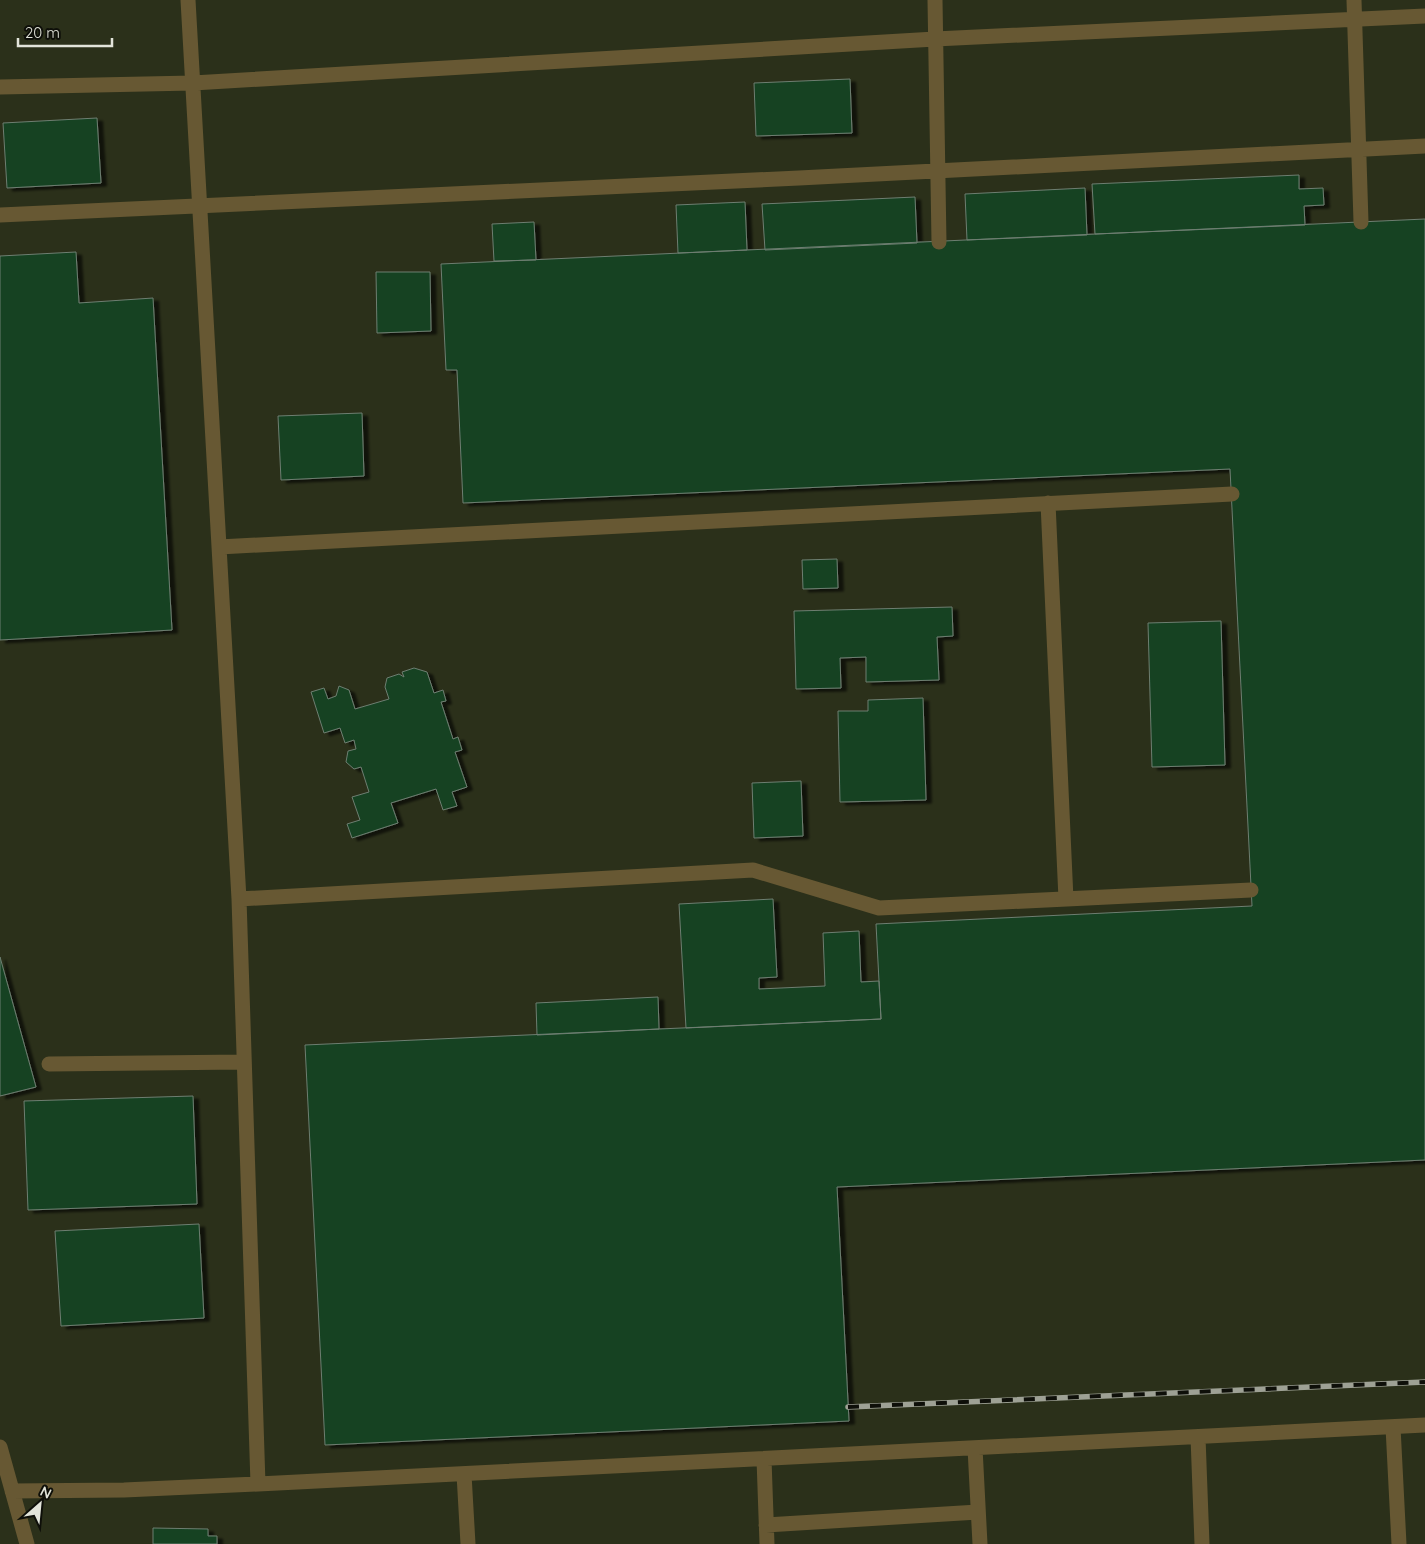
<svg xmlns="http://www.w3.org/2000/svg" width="1425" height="1544" viewBox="0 0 1425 1544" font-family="Quicksand,sans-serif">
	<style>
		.built { fill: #2b301a }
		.building { fill: #144323; stroke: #6e7e71; filter: url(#shadow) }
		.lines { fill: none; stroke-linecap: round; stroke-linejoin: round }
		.minor { stroke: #675833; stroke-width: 15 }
		.rail-casing { stroke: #9ea195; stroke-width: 5.5 }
		.rail { stroke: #0e0f09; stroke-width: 4; stroke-dasharray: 11; stroke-linecap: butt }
	</style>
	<defs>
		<filter id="shadow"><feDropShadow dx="5.5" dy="3" stdDeviation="1" flood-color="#0009"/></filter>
	</defs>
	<rect width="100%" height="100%" fill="#242718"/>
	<path class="built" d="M0 0H1425V1544H0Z"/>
	<path class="building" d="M850 79 852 133 756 136 754 83Z
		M97 118 101 183 7 188 3 123Z
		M1299 175V189L1323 188 1324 205 1304 206 1305 225 1095 234 1092 184Z
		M1085 188 1087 235 967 240 965 194Z
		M915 197 917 243 765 250 762 204Z
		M745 202 747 250 678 253 676 205Z
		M1425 219V1160L837 1187 849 1421 325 1445 305 1045 881 1019 876 924 1252 906 1230 469 463 503 457 370H446L441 264Z
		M534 222 536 260 494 261 492 224Z
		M76 252 79 303 153 298 172 630 0 640V256Z
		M376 272H430L431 331 377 333Z
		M362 413 364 476 281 480 278 416Z
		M837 559 838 588 803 589 802 560Z
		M952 607 953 636 937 637 939 680 866 682V657L840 658 841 688 796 689 794 611Z
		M1221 621 1225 765 1152 767 1148 623Z
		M414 668 427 672 434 693 443 690 446 701 441 702 453 739 458 737 462 750 455 752 467 787 452 792 457 806 443 810 436 789 391 803 398 823 352 838 347 824 360 820 352 797 369 792 361 767 354 769 346 762 348 751 356 749 354 740 345 743 340 728 324 733 311 692 324 688 328 699 336 696 339 686 349 690 355 709 389 699 385 687 387 678 399 674 404 677 402 672Z
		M923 698 926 800 840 802 838 711H868V700Z
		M801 781 803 836 754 838 752 783Z
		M773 899 777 977 759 978V989L825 986 823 933 859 931 861 982 879 981 881 1019 686 1028 679 904Z
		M0 957 36 1087 0 1096Z
		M658 997 659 1029 537 1035 536 1003Z
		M193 1096 197 1204 28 1210 24 1101Z
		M199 1224 204 1318 61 1326 55 1231Z
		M153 1528 208 1529V1536H217V1544H153Z"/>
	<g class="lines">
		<path class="minor" d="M188 0 239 899 258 1484
			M935 0 939 242
			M1354 0 1361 222
			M0 87 193 83 935 39 1425 16
			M0 215 799 178 1425 146
			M1048 503 1066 899
			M219 547 1232 494
			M239 899 753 870 879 908 1251 890
			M49 1064 244 1062
			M1393 1427 1399 1544
			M1198 1437 1202 1544
			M0 1447 27 1544
			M975 1448 980 1544
			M764 1459 767 1544
			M464 1474 468 1544
			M12 1491 124 1490 258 1484 1425 1425
			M766 1525 978 1512"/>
		<defs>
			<path id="rail" d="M848 1407 1425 1382"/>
		</defs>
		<use href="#rail" class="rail-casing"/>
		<use href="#rail" class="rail"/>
	</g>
	<g transform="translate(40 1504) rotate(27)" stroke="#0e0f09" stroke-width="4" paint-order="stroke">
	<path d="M0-4L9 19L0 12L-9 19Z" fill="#e2e4da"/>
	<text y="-8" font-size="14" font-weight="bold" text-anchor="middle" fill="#e2e4da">N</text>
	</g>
	<path d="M18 38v8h94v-8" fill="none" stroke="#e2e4da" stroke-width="2.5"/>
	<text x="25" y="38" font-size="15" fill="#e2e4da" stroke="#0e0f09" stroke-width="4" paint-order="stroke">20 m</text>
</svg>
